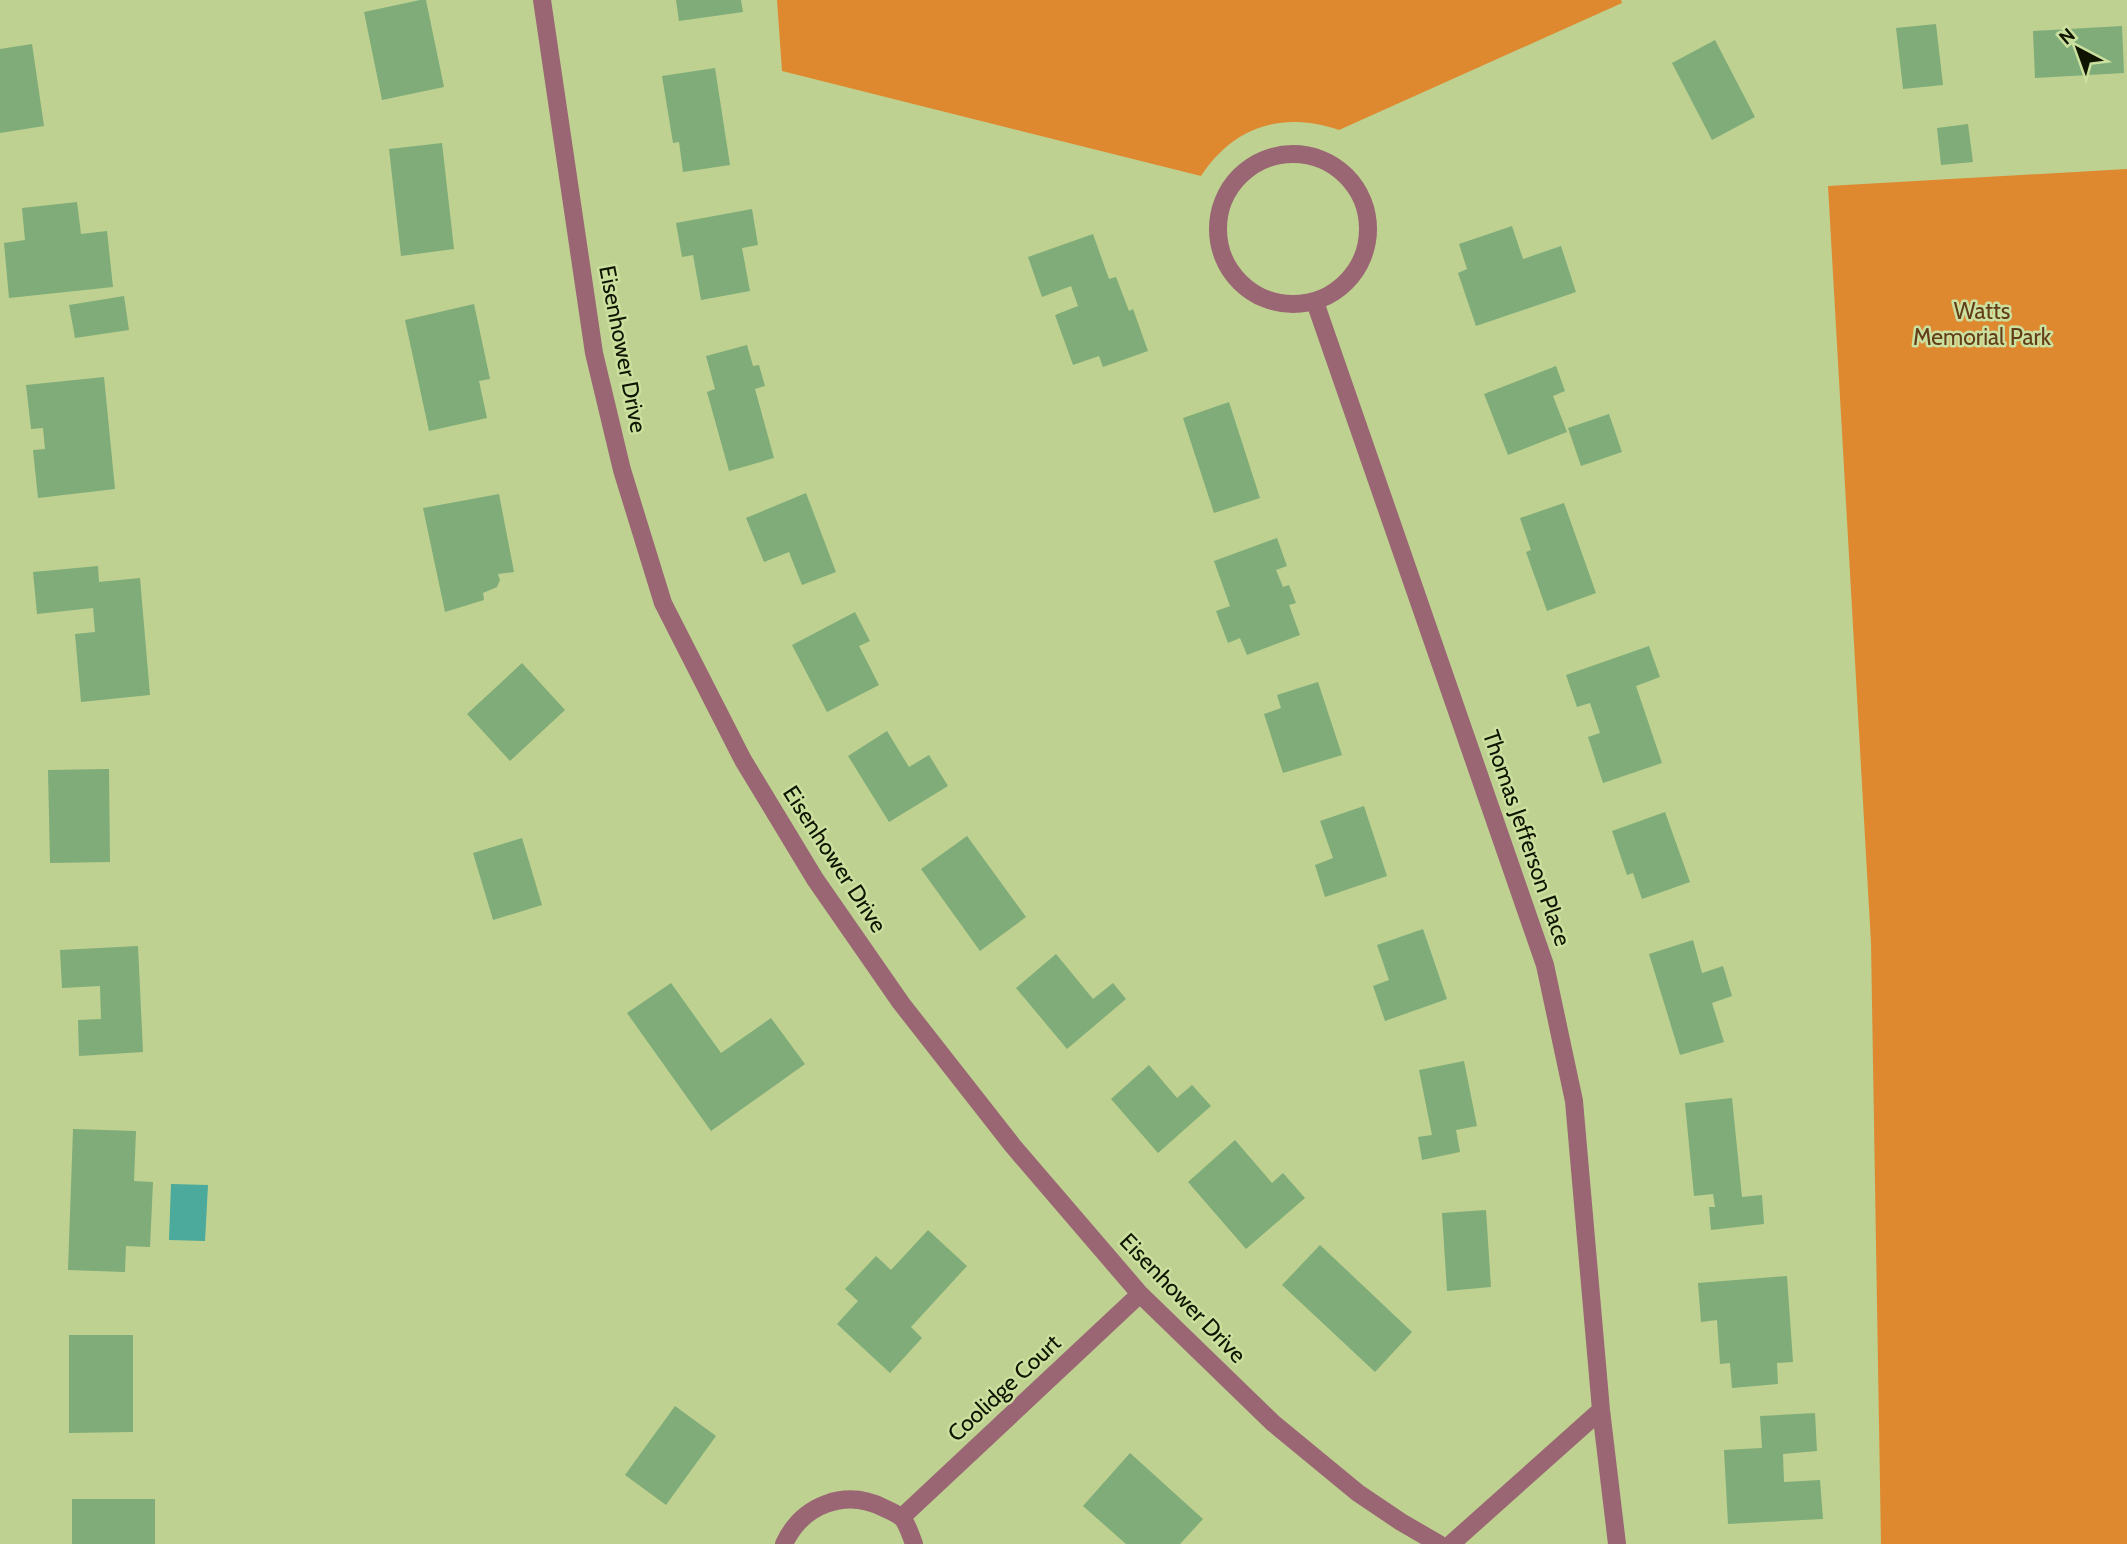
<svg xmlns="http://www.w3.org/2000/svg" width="2127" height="1544" viewBox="0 0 2127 1544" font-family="Cabin,sans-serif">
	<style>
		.green { fill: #de8930 }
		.water { fill: #4baa9b }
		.building { fill: #7fac79 }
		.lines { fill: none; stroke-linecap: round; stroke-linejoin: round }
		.minor { stroke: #9a6674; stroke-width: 18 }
		.labels { text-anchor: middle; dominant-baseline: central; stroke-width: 5; stroke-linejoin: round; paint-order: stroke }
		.park-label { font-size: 23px; fill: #633d18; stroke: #cbdf9e }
		.street-label { font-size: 23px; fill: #0e1400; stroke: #cbdf9e }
	</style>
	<rect width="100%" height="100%" fill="#bed191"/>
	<path class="green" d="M777 0H1621L1622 3 1339 130C1282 111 1234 126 1201 176L782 71Z
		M2127 169V1544H1881L1871 943 1828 186Z"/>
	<path class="water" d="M171 1184 208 1185 205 1241 169 1240Z"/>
	<path class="building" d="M420 0H426L444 87 382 100 364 12Z
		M676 0H741L743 12 679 21Z
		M1936 24 1943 85 1903 89 1896 28Z
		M2122 26 2124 73 2035 78 2033 31Z
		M1715 40 1755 117 1712 140 1672 63Z
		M32 44 44 126 0 133V49Z
		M715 68 730 165 683 172 679 142 673 143 662 76Z
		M1968 124 1973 162 1941 165 1937 128Z
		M442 143 454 249 401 256 389 149Z
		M77 202 81 234 107 231 113 287 9 298 4 243 25 240 22 208Z
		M752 209 758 245 742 248 750 291 701 300 693 255 682 257 676 223Z
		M1512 226 1523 259 1561 246 1576 292 1476 326 1458 273 1467 269 1459 244Z
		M1093 234 1109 279 1116 277 1129 311 1133 309 1148 351 1103 367 1099 356 1073 365 1055 315 1078 306 1071 286 1042 297 1028 257Z
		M124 296 129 330 75 338 69 305Z
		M474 304 490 379 479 381 487 418 429 431 405 320Z
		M747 345 753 366 759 365 765 386 755 389 774 458 729 471 707 392 715 389 706 356Z
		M1556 366 1565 391 1553 396 1567 432 1508 455 1484 394Z
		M104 377 115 489 38 498 33 450 45 449 43 428 31 429 26 385Z
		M1229 402 1260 498 1214 513 1183 418Z
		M1609 414 1622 452 1581 466 1568 428Z
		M806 493 836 572 802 585 789 552 764 562 746 518Z
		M499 494 514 572 498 574 500 580 497 587 483 593 484 600 445 612 423 508Z
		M1564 503 1596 593 1547 611 1526 552 1531 550 1520 518Z
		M1277 538 1287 566 1276 570 1283 587 1289 585 1296 603 1289 605 1300 635 1247 655 1240 638 1228 643 1216 611 1230 606 1214 561Z
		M98 566 99 582 140 578 150 695 81 702 75 634 95 632 93 608 37 614 33 572Z
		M855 612 870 641 859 646 879 685 827 712 792 645Z
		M1649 646 1660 677 1636 686 1662 763 1603 783 1588 737 1600 733 1590 703 1577 707 1566 675Z
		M522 663 565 710 510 761 467 714Z
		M1318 682 1342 755 1283 773 1264 714 1281 708 1277 695Z
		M887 731 909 767 929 755 948 786 889 822 848 756Z
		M109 769 110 862 50 863 48 770Z
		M1364 806 1387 876 1325 897 1315 865 1333 858 1320 821Z
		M1665 812 1690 882 1642 899 1633 873 1627 875 1612 831Z
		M967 836 1026 917 980 951 921 869Z
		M522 838 542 905 493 920 473 853Z
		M1423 929 1447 999 1385 1021 1373 986 1389 980 1377 945Z
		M1693 940 1702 973 1723 966 1732 996 1712 1003 1724 1042 1680 1055 1649 954Z
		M138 946 143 1052 79 1056 78 1020 101 1019 100 986 62 988 60 950Z
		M1056 954 1093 999 1113 983 1126 999 1067 1049 1016 988Z
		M671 983 721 1053 771 1018 805 1064 711 1131 627 1013Z
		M1464 1061 1477 1126 1456 1130 1460 1152 1422 1160 1418 1137 1432 1135 1419 1070Z
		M1149 1065 1177 1098 1192 1085 1211 1106 1158 1153 1111 1099Z
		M1732 1098 1742 1197 1762 1195 1764 1224 1711 1230 1709 1207H1715L1713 1194 1694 1196 1685 1103Z
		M73 1129 136 1131 134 1181 153 1182 150 1247 126 1246 125 1272 68 1270Z
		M1235 1140 1272 1183 1283 1173 1305 1198 1246 1249 1188 1182Z
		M1486 1210 1491 1287 1447 1291 1442 1213Z
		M928 1230 967 1266 911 1327 922 1338 890 1373 837 1324 858 1301 845 1289 876 1256 891 1270Z
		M1320 1245 1412 1332 1375 1372 1282 1285Z
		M1787 1276 1793 1362 1777 1363 1778 1384 1732 1388 1730 1363 1720 1364 1717 1320 1701 1322 1698 1283Z
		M69 1335H133V1432L69 1433Z
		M675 1406 716 1436 666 1505 625 1475Z
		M1815 1413 1817 1451 1783 1454 1784 1482 1820 1480 1823 1519 1728 1524 1724 1450 1762 1448 1760 1416Z
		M1130 1453 1203 1519 1180 1544H1126L1083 1506Z
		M72 1499H155V1544H72Z"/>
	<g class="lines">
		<path class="minor" d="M542 0 594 353 622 470 663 603 743 760 815 879 901 1003 1013 1146 1140 1294 1273 1423 1358 1493 1401 1522 1439 1544
			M1218 229a75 75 0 1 1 150 0a75 75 0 1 1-150 0Z
			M1315 302 1545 965 1574 1101 1601 1410 1617 1544
			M902 1517 1140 1294
			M784 1544C802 1505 845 1488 884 1508 890 1511 898 1514 903 1519 908 1526 911 1536 914 1544
			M1451 1544 1601 1410"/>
	</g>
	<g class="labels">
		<g class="park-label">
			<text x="1982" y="311">Watts<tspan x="1982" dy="26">Memorial Park</tspan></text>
		</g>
		<g class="street-label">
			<text transform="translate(623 349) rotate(79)">Eisenhower Drive</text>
			<text transform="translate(1527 838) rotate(71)">Thomas Jefferson Place</text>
			<text transform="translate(835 859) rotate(57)">Eisenhower Drive</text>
			<text transform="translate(1183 1298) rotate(46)">Eisenhower Drive</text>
			<text transform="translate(1004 1388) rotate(-43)">Coolidge Court</text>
		</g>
	</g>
	<g transform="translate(2078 49) rotate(319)" stroke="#cbdf9e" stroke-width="5" paint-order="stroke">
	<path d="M0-5L12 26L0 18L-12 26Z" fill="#0e1400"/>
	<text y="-10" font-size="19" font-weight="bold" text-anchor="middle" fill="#0e1400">N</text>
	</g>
</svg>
